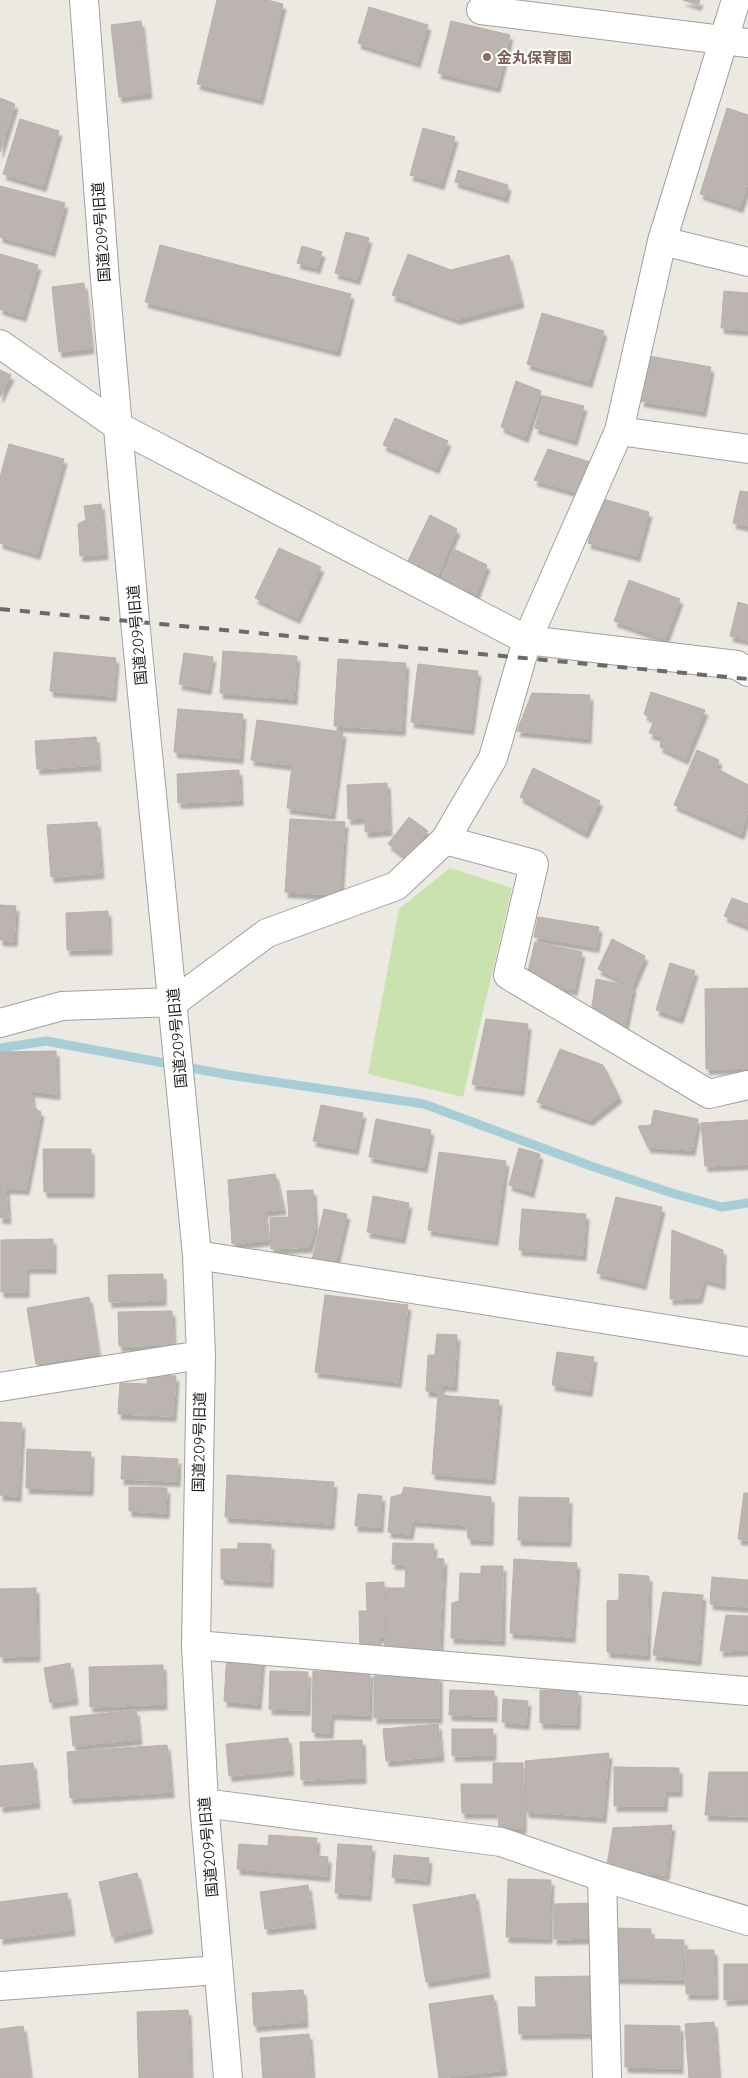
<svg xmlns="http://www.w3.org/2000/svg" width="748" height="2078" viewBox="0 0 748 2078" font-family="Quicksand,'Noto Sans JP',sans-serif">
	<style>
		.grass { fill: #cae2ad }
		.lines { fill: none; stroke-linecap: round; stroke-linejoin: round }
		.stream { stroke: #a7ced6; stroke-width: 9 }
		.building { fill: #bcb4b0; stroke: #bcafa7; filter: url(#shadow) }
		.minor-casing { stroke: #a0a0a0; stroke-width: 30 }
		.minor { stroke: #fff; stroke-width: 28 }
		.rail { stroke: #6a6a6a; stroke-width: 4; stroke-dasharray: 10 10; stroke-linecap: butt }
		.education-dot { fill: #8d6e63; stroke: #fff; stroke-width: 2 }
		.labels { text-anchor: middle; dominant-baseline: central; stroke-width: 4; stroke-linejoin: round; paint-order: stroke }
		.education-label { font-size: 15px; font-weight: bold; fill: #785e54; stroke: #fff; text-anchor: start }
		.street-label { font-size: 15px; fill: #1c1c1c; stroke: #fff }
	</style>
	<defs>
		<filter id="shadow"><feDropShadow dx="3" dy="5.5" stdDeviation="1" flood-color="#0004"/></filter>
	</defs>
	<rect width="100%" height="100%" fill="#ece9e3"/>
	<path class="grass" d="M450 868 512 888 463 1097 368 1074 399 909Z"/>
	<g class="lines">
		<path class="stream" d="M0 1048 46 1041 229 1075 424 1104 591 1166 672 1193 722 1207 748 1203"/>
	</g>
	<path class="building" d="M217 0H267L283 4 260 99 197 84Z
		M683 0H700L698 5Z
		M369 7 428 25 417 62 358 43Z
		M141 21 149 93 119 97 111 25Z
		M451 21 510 35 497 87 438 73Z
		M0 98 15 104 0 152Z
		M727 108 748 115V183L740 207 700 194Z
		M20 119 59 131 43 186 3 174Z
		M423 128 455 137 441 184 410 175Z
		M458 170 508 185 505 197 455 182Z
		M0 186 65 203 52 251 0 237Z
		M346 232 369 238 357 279 335 273Z
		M160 245 351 294 337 351 145 302Z
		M302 246 322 252 317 268 297 263Z
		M0 254 38 265 23 316 0 309Z
		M408 254 451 270 509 255 521 302 457 319 392 295Z
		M84 283 91 348 59 352 52 287Z
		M724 291 748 293V330L721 328Z
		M542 313 604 331 589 382 527 364Z
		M649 356 711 367 703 411 641 401Z
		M0 370 11 375 0 397Z
		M516 381 541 391 525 437 501 427Z
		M544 396 584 406 574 440 535 428Z
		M395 418 448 441 436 468 383 445Z
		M9 444 64 459 37 554 0 543V477Z
		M548 449 597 464 582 494 534 480Z
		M740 491 748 492V526L733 523Z
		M600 498 649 512 637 556 588 543Z
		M101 504 105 554 80 556 78 524 86 520 84 506Z
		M430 515 457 529 438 575 408 561Z
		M279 548 321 567 297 618 255 598Z
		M454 549 487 565 476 594 442 579Z
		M629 580 680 599 665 639 614 621Z
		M738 602 748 605V640L730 636Z
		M223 651 297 656 294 699 220 693Z
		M54 652 116 658 113 696 50 691Z
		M184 653 213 657 208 689 179 684Z
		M338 659 406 663 402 730 334 726Z
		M418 664 478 671 471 729 411 722Z
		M651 692 705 710 685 759 660 747 661 737 649 733 654 721 644 714Z
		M532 693 590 695 588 738 517 731Z
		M178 709 243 714 240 758 174 752Z
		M257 720 343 732 332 814 287 808 292 765 251 760Z
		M96 737 98 765 37 769 35 741Z
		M697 750 719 760 716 768 748 785V810L741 834 674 805Z
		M533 768 600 801 585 833 520 797Z
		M239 770 240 800 178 803 177 774Z
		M387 783 389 830 365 832V818L348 819 347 785Z
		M409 817 428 831 407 858 388 844Z
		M290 819 345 822 340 895 285 892Z
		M97 822 101 873 51 877 47 825Z
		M732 898 748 904V926L724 916Z
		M0 905 16 906 14 941 0 940Z
		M108 911 109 949 67 950 66 913Z
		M538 917 599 927 596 947 534 937Z
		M612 939 645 956 632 986 598 969Z
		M535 942 582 952 574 990 526 979Z
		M670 963 695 971 680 1018 656 1010Z
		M596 979 633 987 624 1029 591 1013Z
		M748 988V1068L706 1069 705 989Z
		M486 1019 528 1024 521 1090 472 1084Z
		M560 1049 603 1065 619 1097 590 1120 537 1102Z
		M56 1051 57 1094 31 1091 33 1107 41 1112 26 1189 6 1188 8 1218H0V1052Z
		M321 1105 363 1113 355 1149 313 1141Z
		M654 1110 698 1119 692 1150 648 1147 638 1126 651 1125Z
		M376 1119 431 1130 424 1167 369 1157Z
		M748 1120V1164L705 1166 701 1123Z
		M519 1148 540 1154 531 1192 509 1185Z
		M43 1149H91V1192H44Z
		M439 1152 506 1161 495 1240 428 1230Z
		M275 1174 283 1209 264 1211 268 1240 232 1244 228 1180Z
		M313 1190 315 1228 309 1247 271 1249 270 1218 289 1217 287 1191Z
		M373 1196 409 1203 402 1238 367 1232Z
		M616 1197 662 1207 643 1284 597 1273Z
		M324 1209 347 1214 334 1269 311 1264Z
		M522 1209 586 1214 583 1255 519 1250Z
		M672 1230 723 1250 722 1284 704 1279 699 1298 670 1299Z
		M53 1239V1268H26V1292H1V1240Z
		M163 1274V1300L109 1302 108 1275Z
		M325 1295 408 1305 398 1382 315 1372Z
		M89 1297 98 1354 36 1364 27 1308Z
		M172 1311 173 1345 119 1346 118 1312Z
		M437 1334 457 1335 454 1386 441 1385V1392L426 1391 428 1355H435Z
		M557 1352 594 1357 589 1391 552 1385Z
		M148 1375 176 1376 173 1416 118 1414 120 1383 147 1384Z
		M438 1395 499 1400 492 1479 432 1474Z
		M0 1422 22 1423 18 1496 0 1495Z
		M27 1449 91 1452 90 1490 26 1488Z
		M122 1456 178 1459 177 1481 121 1479Z
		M227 1475 334 1482 331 1524 225 1517Z
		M129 1487 167 1488 166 1513 129 1511Z
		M404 1487 491 1497 490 1540 468 1539 467 1525 412 1521 410 1534 388 1532 391 1497 402 1494Z
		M744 1493H748V1540L738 1539Z
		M358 1494 382 1496 380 1527 355 1526Z
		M519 1497 569 1498 568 1541 518 1540Z
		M238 1543 271 1544 270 1582 221 1579V1549H238Z
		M393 1543 434 1544 433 1558 444 1559 439 1662 384 1660 387 1588H405L406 1564H392Z
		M514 1559 577 1563 572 1637 510 1633Z
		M481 1566H503L502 1640 451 1638 452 1603 459 1601 460 1573 481 1574Z
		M619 1574 649 1576 647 1655 607 1652V1601L619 1600Z
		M712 1577 748 1580V1607L710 1604Z
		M384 1582 385 1637H378V1655H360L359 1611H367L366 1583Z
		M36 1588 37 1656 0 1657V1589Z
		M663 1592 703 1595 698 1660 653 1655Z
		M726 1615 748 1616V1650L720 1651Z
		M227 1654 262 1657 258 1704 224 1701Z
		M70 1663 75 1699 50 1703 44 1668Z
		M163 1665 164 1704 90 1707 89 1667Z
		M270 1671 308 1672 307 1710 269 1709Z
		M313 1671 370 1672 369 1715 331 1714 330 1733 312 1732Z
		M374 1676H439V1718H374Z
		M450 1690 494 1691V1716L449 1715Z
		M540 1690H578L577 1724 540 1723Z
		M503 1699 528 1701 526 1724 502 1722Z
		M136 1710 139 1739 73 1746 70 1717Z
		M438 1724 441 1756 386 1761 383 1729Z
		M452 1729H493V1755L452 1756Z
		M288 1738 291 1770 229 1776 226 1744Z
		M362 1740 363 1778 301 1780 300 1742Z
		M167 1745 171 1792 70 1798 67 1752Z
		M609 1753 603 1817 526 1812 525 1761Z
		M33 1763 37 1803 0 1807V1766Z
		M493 1763H523V1828L499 1829 498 1813H462L461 1784H493Z
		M614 1767 679 1768V1791H665L664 1806H614Z
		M709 1772H748V1816L705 1815Z
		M672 1825 666 1875 606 1871 613 1828Z
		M269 1835 317 1838 316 1856 328 1857 327 1876 237 1869 239 1844 268 1846Z
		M338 1844 372 1846 368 1895 335 1893Z
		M394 1855 429 1858 427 1880 392 1877Z
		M137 1873 150 1928 112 1937 99 1882Z
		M508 1879 551 1880 549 1938 506 1937Z
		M308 1885 313 1923 265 1929 260 1892Z
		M67 1893 72 1930 0 1939V1902Z
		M475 1894 487 1972 426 1982 413 1905Z
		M592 1903V1938L554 1939V1904Z
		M616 1928 651 1929V1939L684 1940 683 1979 616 1978Z
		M686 1950H714L715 1994H686Z
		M724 1964H748V1999L724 2000Z
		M592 1976 593 2033 519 2034 518 2007H536L535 1977Z
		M303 1990 305 2022 254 2026 252 1993Z
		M493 1995 504 2070 439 2078 429 2004Z
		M188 2010 190 2078H139L137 2012Z
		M714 2022 718 2078H689L685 2024Z
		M625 2025 680 2026V2068L625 2067Z
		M23 2026 30 2078H0V2029Z
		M309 2034 312 2078H263L260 2038Z"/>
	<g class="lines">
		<defs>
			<path id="minor" d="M84 0 105 280 135 621 197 1255 201 1355 196 1645 204 1803 228 2078
				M481 10 748 43
				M662 241 748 262
				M0 344 119 427 527 640 737 665 748 672
				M619 431 748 449
				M445 840 534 864 508 975 709 1094 748 1085
				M0 1023 62 1006 174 1002 267 933 396 886 445 840 493 758 527 640 619 431 662 241 736 0
				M197 1255 748 1342
				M0 1387 201 1355
				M196 1645 748 1691
				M204 1803 501 1842 602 1877 748 1921
				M602 1877 607 2078
				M0 1986 218 1970"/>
		</defs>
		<use href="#minor" class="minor-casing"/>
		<use href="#minor" class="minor"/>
		<path class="rail" d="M0 609 748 679"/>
	</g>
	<circle class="education-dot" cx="487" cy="57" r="5"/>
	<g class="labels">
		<g class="education-label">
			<text x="497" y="57">金丸保育園</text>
		</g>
		<g class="street-label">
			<text transform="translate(101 232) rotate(-94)">国道209号旧道</text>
			<text transform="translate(137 635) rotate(-95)">国道209号旧道</text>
			<text transform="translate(177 1038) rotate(-95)">国道209号旧道</text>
			<text transform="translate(199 1442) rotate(-89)">国道209号旧道</text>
			<text transform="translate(208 1847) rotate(-95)">国道209号旧道</text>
		</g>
	</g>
</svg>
